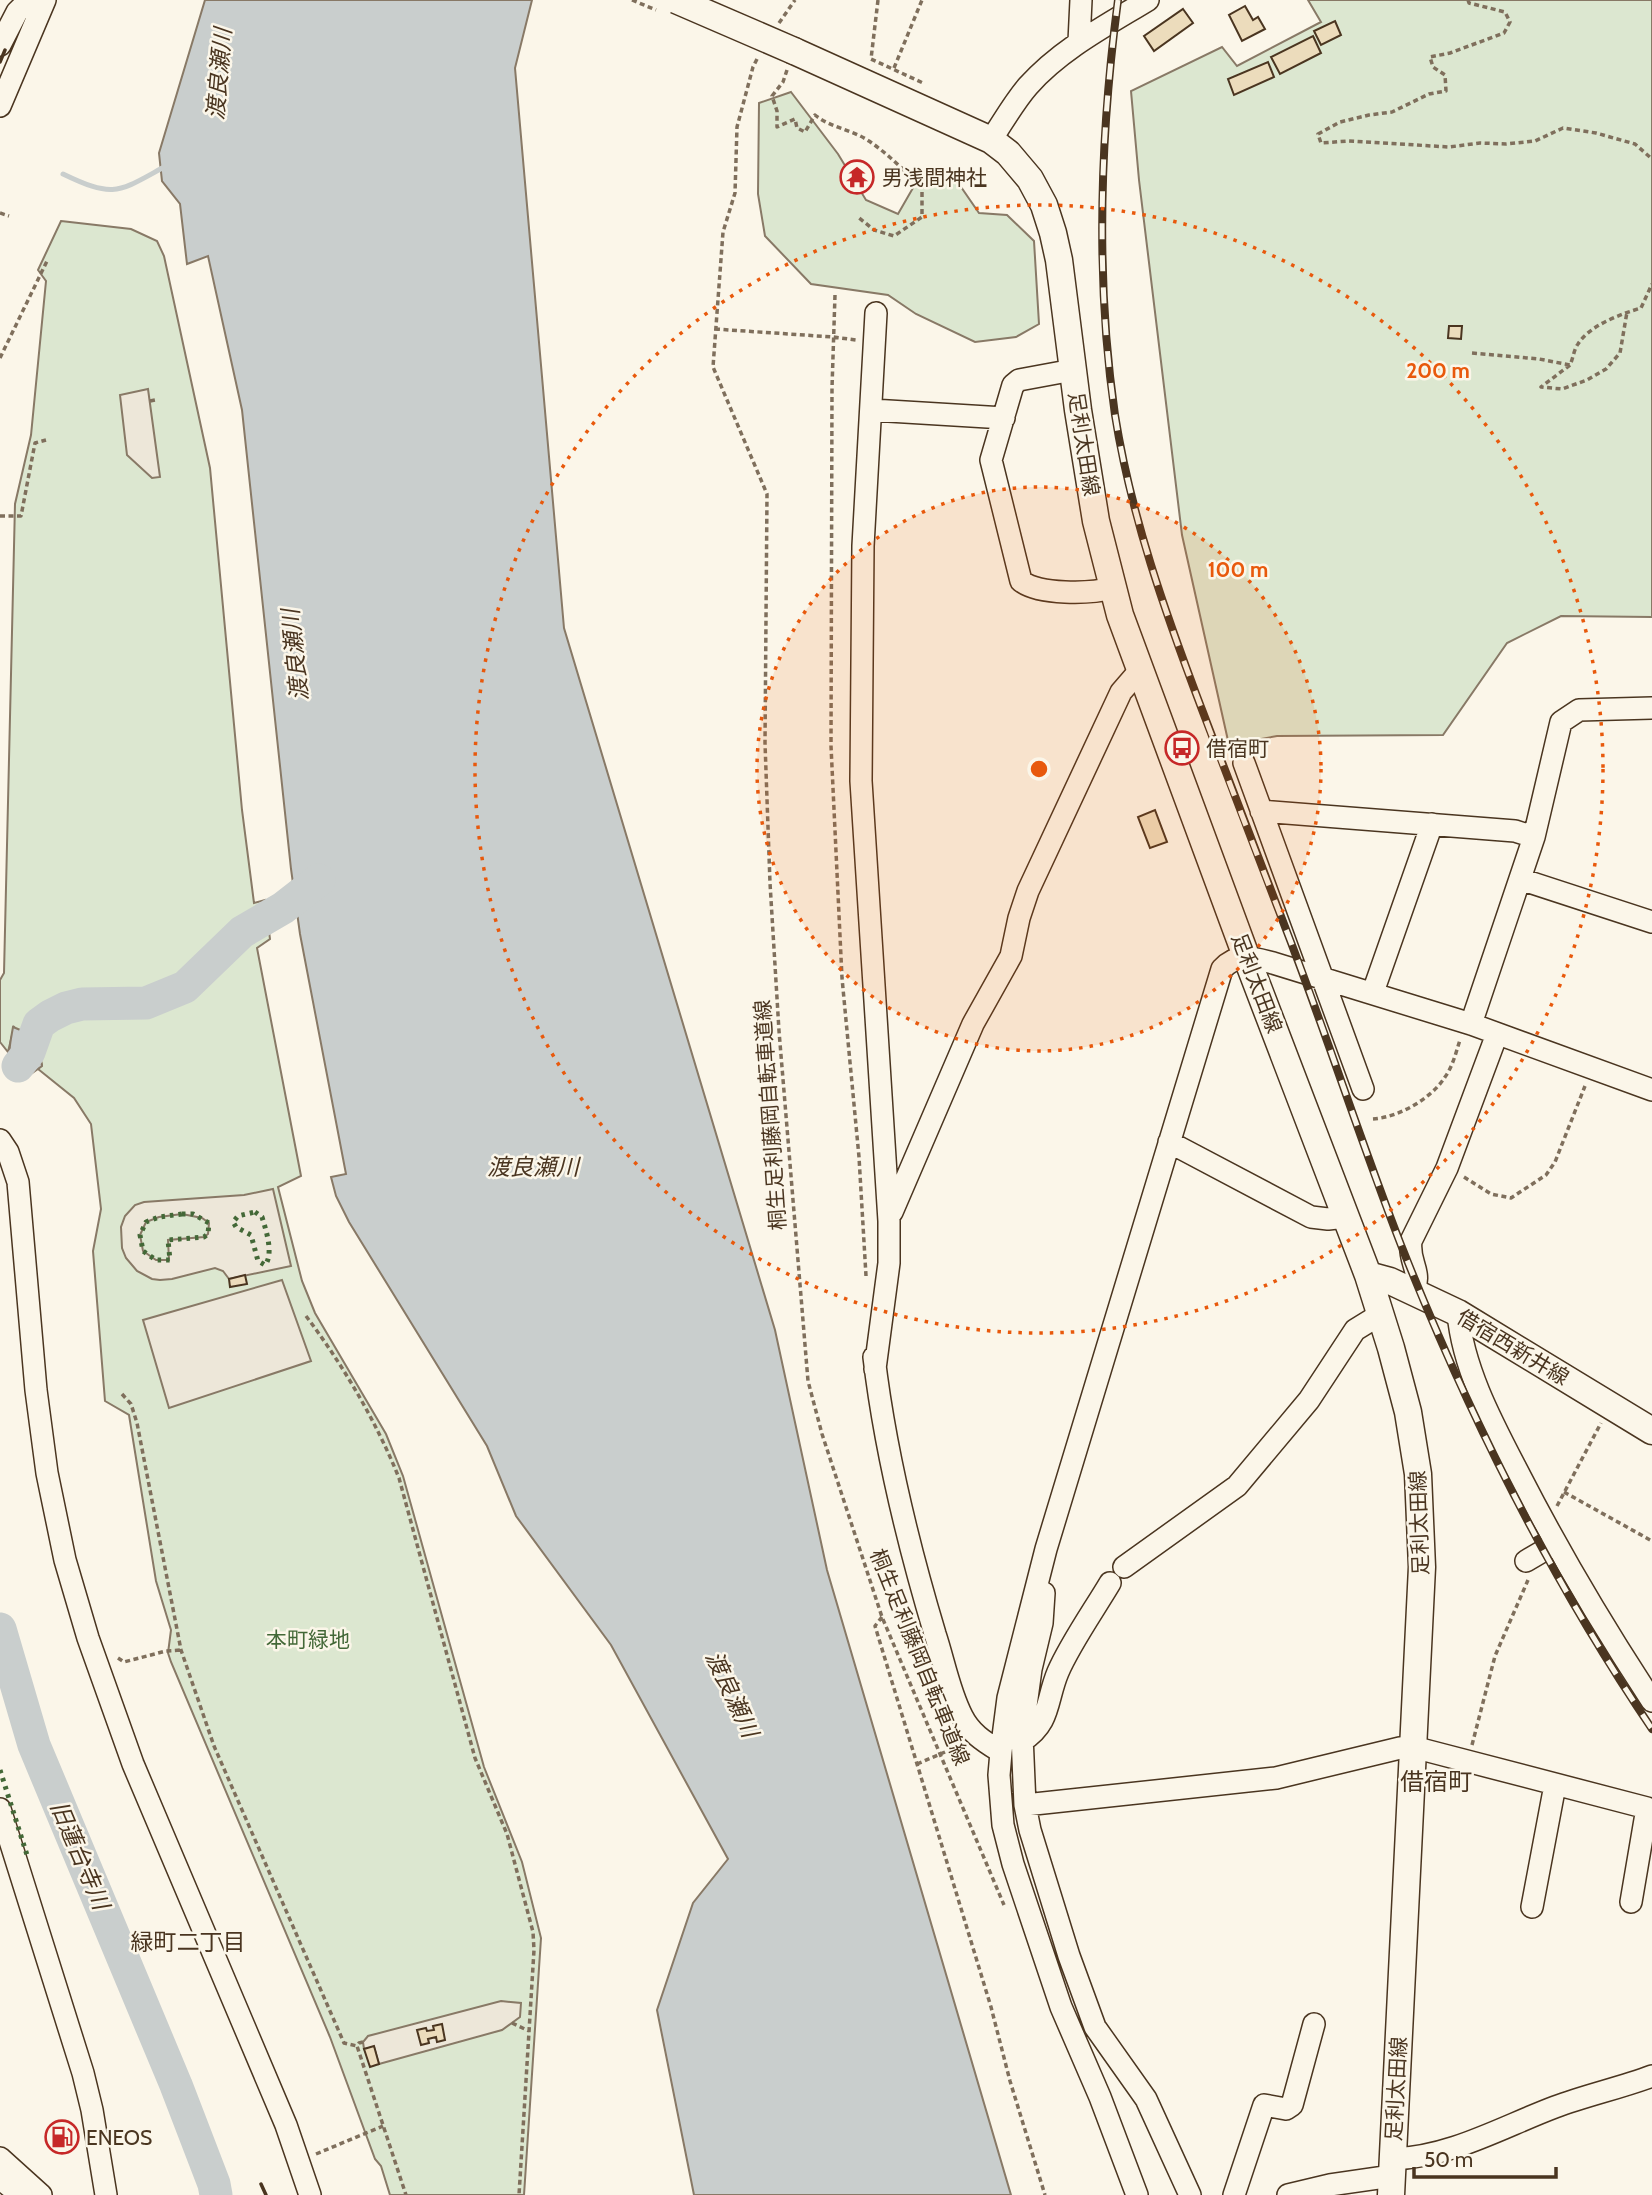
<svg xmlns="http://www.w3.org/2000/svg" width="1652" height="2195" viewBox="0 0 1652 2195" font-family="Cabin,'Noto Sans JP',sans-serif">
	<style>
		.green { fill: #dce7d0; stroke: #887966; stroke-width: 2 }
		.parking { fill: #ede7d9; stroke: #887966; stroke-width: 2; fill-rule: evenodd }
		.water { fill: #c9cecd; stroke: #887966; stroke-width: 2 }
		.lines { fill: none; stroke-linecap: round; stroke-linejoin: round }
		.stream { stroke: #c9cecd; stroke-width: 5 }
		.river { stroke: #c9cecd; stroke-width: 33 }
		.building { fill: #ecdcbc; stroke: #4a3520; stroke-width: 2 }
		.minor-casing { stroke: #4a3520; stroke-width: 24 }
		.major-casing { stroke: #4a3520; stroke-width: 29 }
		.path { stroke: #7f6f5c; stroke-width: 3.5; stroke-dasharray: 5 3.5; stroke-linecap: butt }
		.minor { stroke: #fbf6e9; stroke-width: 21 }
		.major { stroke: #fbf6e9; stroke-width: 26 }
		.rail-casing { stroke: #4a3520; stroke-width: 8 }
		.rail { stroke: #fbf6e9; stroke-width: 5; stroke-dasharray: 16; stroke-linecap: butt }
		.major-bridge-casing { stroke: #4a3520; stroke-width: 29; stroke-linecap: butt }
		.path-bridge { stroke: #7f6f5c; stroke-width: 3.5; stroke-dasharray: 5 3.5; stroke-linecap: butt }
		.major-bridge { stroke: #fbf6e9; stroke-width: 26 }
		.hedge { stroke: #436837; stroke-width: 5; stroke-dasharray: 3.5 5; stroke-linecap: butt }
		.wall { stroke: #4a3520; stroke-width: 3.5 }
		.ring { fill: none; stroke: #e8590c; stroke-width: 3.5; stroke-dasharray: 3.5 7 }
		.labels { text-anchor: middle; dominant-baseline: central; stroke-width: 5; stroke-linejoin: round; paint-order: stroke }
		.poi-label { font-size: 21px; fill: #4a3520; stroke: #fbf6e9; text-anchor: start }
		.street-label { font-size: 21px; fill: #4a3520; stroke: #fbf6e9 }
		.park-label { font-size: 21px; fill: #436837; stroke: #fbf6e9 }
		.water-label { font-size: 23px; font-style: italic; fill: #4a3520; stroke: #fbf6e9 }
		.neighbourhood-label { font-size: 23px; fill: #4a3520; stroke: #fbf6e9 }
		.quarter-label { font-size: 24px; fill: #4a3520; stroke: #fbf6e9 }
		.centre { fill: #e8590c; stroke: #fbf6e9; stroke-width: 3.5 }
		.ring-label { font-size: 21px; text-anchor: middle; font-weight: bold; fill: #e8590c; stroke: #fbf6e9; stroke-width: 5; stroke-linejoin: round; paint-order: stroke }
	</style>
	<rect width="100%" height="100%" fill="#fbf6e9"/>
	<path class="green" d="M1308 0H1652V617L1561 616 1507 643 1443 735 1277 736 1229 745 1182 535 1139 180 1131 91 1222 47 1237 66 1321 22Z
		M791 92 838 154 866 200 898 214 921 174 950 171 979 213 1007 215 1034 241 1039 324 1016 337 975 342 916 314 888 295 811 284 765 236 758 194 759 103Z
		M61 221 131 229 157 241 164 256 210 468 242 810 254 903 265 900 270 939 257 948 301 1176 278 1187 302 1281 315 1313 386 1434 403 1476 484 1767 522 1862 541 1938 524 2195H390L381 2166 375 2159 330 2037 171 1662 168 1653 171 1630 156 1581 129 1415 105 1401 93 1251 101 1209 91 1124 74 1098 38 1069 42 1065 39 1052 14 1027 8 1052 0 1042V980L4 973 15 504 31 435 46 281 38 270Z"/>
	<path class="parking" d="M148 389 160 477 152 478 127 455 120 395Z
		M273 1189 291 1266 229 1279 223 1271 215 1268 172 1279 160 1280 152 1279 137 1271 126 1258 122 1248 121 1227 125 1216 135 1205 144 1202 244 1195ZM182 1214 202 1218 209 1223 208 1234 204 1237 168 1240 169 1260H156L143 1251 140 1235 146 1222 159 1217Z
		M282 1280 311 1361 169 1408 143 1320Z
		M501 2001 521 2003 520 2017 502 2030 379 2064 374 2047 364 2049 363 2042 368 2036Z"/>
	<path class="water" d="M205 0H532L515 68 564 628 775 1330 827 1570 1011 2195H694L657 2010 693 1903 728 1859 611 1645 516 1516 487 1446 349 1222 336 1196 331 1177 346 1174 300 934 291 869 242 410 208 256 187 264 180 204 162 181 159 153Z
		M13 1027 40 1038 39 1052 42 1066 28 1076C6 1055 8 1056 13 1027Z"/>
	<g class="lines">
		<path class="stream" d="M63 174C115 199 118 192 166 166"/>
		<path class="river" d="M18 1066 29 1052 39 1024 50 1016 66 1008 82 1004 146 1003 185 987 242 932 283 908 319 880
			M0 1629 34 1745 176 2085 214 2184 216 2195"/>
	</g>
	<path class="building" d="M1245 6 1253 20 1258 17 1265 29 1242 41 1229 15Z
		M1183 9 1193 23 1154 51 1144 36Z
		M1335 21 1341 35 1321 45 1314 31Z
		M1313 36 1321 53 1280 74 1271 57Z
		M1268 62 1274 77 1234 95 1228 79Z
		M1449 326H1462L1461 339 1448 338Z
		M1155 810 1167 842 1150 848 1138 817Z
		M245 1275 247 1284 230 1287 229 1279Z
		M442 2024 445 2040 437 2042 436 2037 428 2039 429 2043 421 2045 417 2030 426 2028 427 2031 434 2030 433 2026Z
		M374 2046 379 2064 370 2067 364 2049Z"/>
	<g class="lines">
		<defs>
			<path id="minor" d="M1079 42 1081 0
				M0 45 17 12 29 0
				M0 106 45 0
				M991 140C1003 122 1014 102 1028 86 1061 49 1107 25 1148 0
				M1073 370 1019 380 1013 385 991 460 1021 581C1039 595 1090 594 1112 588
				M872 410 1004 418
				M1244 763 1363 1089
				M1261 811 1515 831 1534 837
				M1520 879 1652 922
				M1373 992 1432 824
				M1471 1024 1534 837 1561 722 1579 710 1652 708
				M0 1140 8 1152 18 1182 36 1390 47 1473 65 1560 88 1638 133 1764 286 2125 310 2195
				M1169 1142 1311 1217 1328 1219 1346 1217
				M892 1212 973 1024 1011 956 1019 918 1028 891 1121 692 1140 670
				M1414 1292C1422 1269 1408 1263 1411 1241L1447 1168 1497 1034
				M1458 1313C1463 1370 1494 1426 1520 1476 1560 1554 1604 1628 1652 1701
				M874 1357C885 1450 908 1544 935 1634 944 1661 949 1691 962 1716 971 1734 985 1742 1001 1752
				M875 1369 889 1263V1221L861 781 863 546 876 313
				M1526 1561 1555 1544
				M1124 1567 1237 1486 1309 1400 1355 1330 1381 1314
				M1044 1593 1042 1623 1031 1669 1022 1735 1025 1805 1030 1830 1069 1956 1095 2027 1146 2099 1190 2195
				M1022 1741C1051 1723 1046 1700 1058 1672 1070 1644 1094 1610 1110 1583
				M1025 1805 1276 1778 1400 1748 1413 1747 1647 1808 1631 1902
				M0 1809 83 2073 92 2110 106 2195
				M1532 1907 1555 1785
				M0 2158 41 2195
				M1393 2159C1451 2157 1502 2127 1555 2107 1587 2095 1620 2088 1652 2076
				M1137 2195 1100 2097 1061 2007 1013 1864 1003 1825 999 1775 1001 1752 1008 1698 1046 1549 1222 969C1238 952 1253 958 1273 963L1471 1024 1652 1090
				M1234 2195 1264 2105 1286 2109 1292 2105 1314 2024
				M1288 2195 1330 2185 1392 2176"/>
			<path id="major" d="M794 51 991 140 1008 153 1030 179 1044 205 1053 233 1059 260 1078 410 1096 521 1120 615 1246 956 1368 1275 1391 1348 1408 1412 1418 1474 1422 1567 1391 2195
				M1368 1275 1390 1281 1458 1313 1652 1431
				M0 2175 24 2195"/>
		</defs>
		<use href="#minor" class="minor-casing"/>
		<use href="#major" class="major-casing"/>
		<path class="path" d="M878 0 871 59 923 83
			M1468 0 1469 3 1505 12 1510 22 1504 33 1450 53 1430 57 1433 67 1445 75 1446 91 1429 94 1392 112 1369 115 1340 122 1318 134 1321 143 1349 141 1449 147 1480 143 1506 144 1535 141 1563 128 1596 133 1635 144 1652 159
			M779 23 795 0
			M757 59 753 67 737 127 735 193 723 232 713 367 767 494 765 743 770 883 779 1031 808 1381 822 1434 882 1617 1004 1905
			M894 68 922 0
			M787 70 783 82 772 96 777 111V127L795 119 797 128 805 132 815 115C831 128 851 129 869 141 888 154 906 172 922 188V217L894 236 874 230 858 217
			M0 213 9 216
			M835 295 832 388 831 746 842 978 859 1157 866 1276
			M715 329 833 337 856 340
			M1472 353 1539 359 1570 365C1573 359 1574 349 1578 344 1590 325 1621 314 1641 308L1652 284
			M0 358 47 261
			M1570 365 1541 387 1562 389 1587 380 1606 369 1620 353 1627 312
			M150 401 155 400
			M0 516H21L35 443 46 440
			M1373 1119C1399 1117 1431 1099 1445 1077 1453 1066 1456 1052 1460 1040
			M1464 1177 1491 1194 1511 1198 1546 1175 1555 1162 1585 1086
			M306 1316C343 1365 376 1421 399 1478L475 1758 507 1834 533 1932 534 1950 519 2195
			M122 1394 131 1404 137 1423 181 1650 214 1746 344 2043 357 2046
			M1564 1492 1652 1541
			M1557 1506 1601 1423
			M882 1617 875 1626 991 2007 1010 2081 1045 2195
			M118 1658 124 1662 166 1651 181 1650
			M1472 1745 1495 1656 1528 1580
			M917 1764 959 1746
			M512 2023 529 2031
			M363 2042 359 2043 357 2046 406 2195
			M316 2154 383 2126"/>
		<use href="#minor" class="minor"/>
		<use href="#major" class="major"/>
		<defs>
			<path id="rail" d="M1118 0C1100 137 1095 277 1115 415 1131 516 1165 612 1201 707 1229 782 1258 857 1287 932 1327 1036 1361 1142 1401 1245 1468 1414 1550 1578 1652 1729"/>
		</defs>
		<use href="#rail" class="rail-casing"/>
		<use href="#rail" class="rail"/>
		<defs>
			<path id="major-bridge" d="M676 0 794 51"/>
		</defs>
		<use href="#major-bridge" class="major-bridge-casing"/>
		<path class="path-bridge" d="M632 0 656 10"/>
		<use href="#major-bridge" class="major-bridge"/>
		<path class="hedge" d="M255 1212 262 1217C266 1230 274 1254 265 1265L258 1261 251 1235 236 1227 233 1222 238 1216Z
			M182 1214H193L209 1223 208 1234 204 1237 168 1240 170 1260H156L143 1251 140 1235 146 1222 159 1217Z
			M0 1770 27 1855"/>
		<path class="wall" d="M0 62 5 50
			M261 2184 266 2195"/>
	</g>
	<circle cx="1039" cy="769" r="282" fill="#e8590c" fill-opacity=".12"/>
	<g class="ring">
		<circle cx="1039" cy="769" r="282"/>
		<circle cx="1039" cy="769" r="564"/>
	</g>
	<defs>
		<symbol id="temple-ring" viewBox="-11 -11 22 22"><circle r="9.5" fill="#fbf6e9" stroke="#c62828" stroke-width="1.5"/><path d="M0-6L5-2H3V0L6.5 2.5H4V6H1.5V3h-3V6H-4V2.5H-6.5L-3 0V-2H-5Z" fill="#c62828"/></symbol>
		<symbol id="bus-ring" viewBox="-11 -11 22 22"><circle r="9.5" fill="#fbf6e9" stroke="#c62828" stroke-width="1.5"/><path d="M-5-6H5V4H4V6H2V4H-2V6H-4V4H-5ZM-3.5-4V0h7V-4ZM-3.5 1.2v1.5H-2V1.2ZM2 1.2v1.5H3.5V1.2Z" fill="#c62828"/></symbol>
		<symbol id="fuel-ring" viewBox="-11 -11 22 22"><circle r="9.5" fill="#fbf6e9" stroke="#c62828" stroke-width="1.5"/><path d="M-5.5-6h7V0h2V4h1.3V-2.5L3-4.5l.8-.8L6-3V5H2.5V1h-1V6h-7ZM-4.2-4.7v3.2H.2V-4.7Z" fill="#c62828"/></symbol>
	</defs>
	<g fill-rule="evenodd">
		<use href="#temple-ring" x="838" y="158" width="38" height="38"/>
		<use href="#bus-ring" x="1163" y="729" width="38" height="38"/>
		<use href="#fuel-ring" x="43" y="2118" width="38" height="38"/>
	</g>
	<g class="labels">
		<g class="poi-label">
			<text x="882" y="177">男浅間神社</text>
			<text x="1206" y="748">借宿町</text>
			<text x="86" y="2137">ENEOS</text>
		</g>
		<g class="street-label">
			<text transform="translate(1084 444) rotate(81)">足利太田線</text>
			<text transform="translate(1257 983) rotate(69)">足利太田線</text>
			<text transform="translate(770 1115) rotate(-94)">桐生足利藤岡自転車道線</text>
			<text transform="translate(1513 1347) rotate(31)">借宿西新井線</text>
			<text transform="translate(1419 1523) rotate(-92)">足利太田線</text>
			<text transform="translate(920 1657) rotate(68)">桐生足利藤岡自転車道線</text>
			<text transform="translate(1396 2089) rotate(-87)">足利太田線</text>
		</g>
		<g class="park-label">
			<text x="308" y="1639">本町緑地</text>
		</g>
		<g class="water-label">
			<text transform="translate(219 74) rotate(-85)">渡良瀬川</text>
			<text transform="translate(295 655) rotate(-96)">渡良瀬川</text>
			<text x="533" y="1167">渡良瀬川</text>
			<text transform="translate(732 1694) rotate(65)">渡良瀬川</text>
			<text transform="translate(80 1855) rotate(67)">旧蓮台寺川</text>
		</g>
		<g class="neighbourhood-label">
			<text x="188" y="1942">緑町二丁目</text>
		</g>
		<g class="quarter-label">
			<text x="1436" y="1781">借宿町</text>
		</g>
	</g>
	<circle cx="1039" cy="769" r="10" class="centre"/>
	<g class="ring-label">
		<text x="1438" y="378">200 m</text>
		<text x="1238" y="577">100 m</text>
	</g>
	<path d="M1414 2167v10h142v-10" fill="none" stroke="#4a3520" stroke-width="3.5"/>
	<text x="1424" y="2167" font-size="21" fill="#4a3520" stroke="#fbf6e9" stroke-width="5" paint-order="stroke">50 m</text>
</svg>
